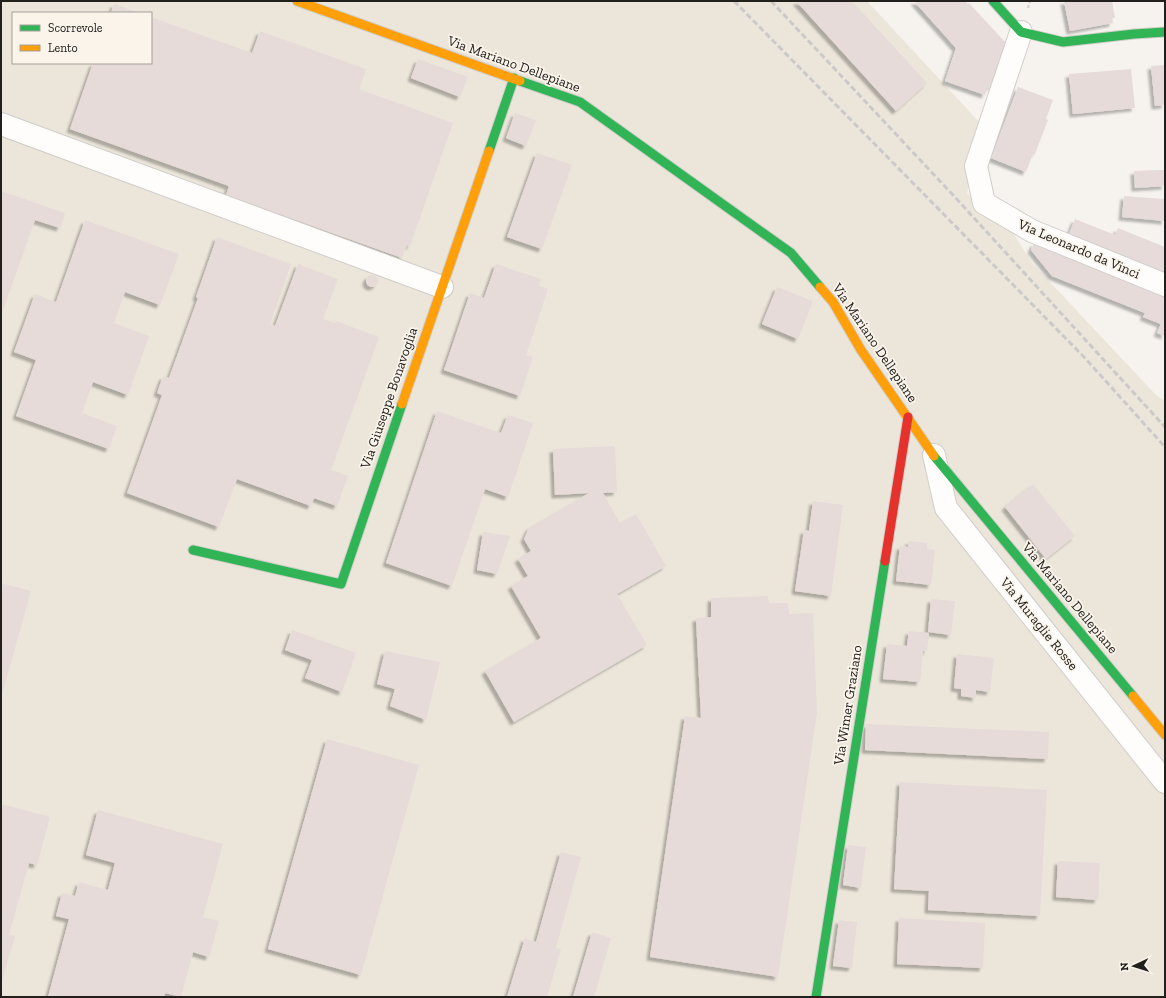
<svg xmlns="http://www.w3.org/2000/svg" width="1166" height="998" viewBox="0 0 1166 998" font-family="'Zilla Slab',serif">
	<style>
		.built { fill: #ece6da; fill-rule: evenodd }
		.building { fill: #e6dbd8; filter: url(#shadow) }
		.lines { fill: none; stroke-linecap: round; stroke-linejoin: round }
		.street-casing { stroke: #d0cdca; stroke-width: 24 }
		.fast-casing { stroke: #d0cdca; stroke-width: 11 }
		.slow-casing { stroke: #d0cdca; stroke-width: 11 }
		.jam-casing { stroke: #d0cdca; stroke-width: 11 }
		.path { stroke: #d5d4d2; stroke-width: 2.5; stroke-dasharray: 3 2; stroke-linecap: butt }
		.street { stroke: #fefdfc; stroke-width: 22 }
		.fast { stroke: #30b455; stroke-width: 9 }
		.slow { stroke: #ff9f0a; stroke-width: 9 }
		.jam { stroke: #e5322d; stroke-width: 9 }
		.rail { stroke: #cbcac9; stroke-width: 3; stroke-dasharray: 6 3; stroke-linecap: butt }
		.labels { text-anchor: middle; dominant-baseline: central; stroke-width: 3.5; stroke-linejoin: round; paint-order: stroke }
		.street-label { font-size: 14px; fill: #22201d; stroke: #faf4eb }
	</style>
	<defs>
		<filter id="shadow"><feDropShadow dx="-3.5" dy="3.5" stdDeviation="1" flood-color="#0004"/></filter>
	</defs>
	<rect width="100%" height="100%" fill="#f6f3ee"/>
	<path class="built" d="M1 1H867L982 125 967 193 995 223 1011 230 1032 263 1156 395 1165 401V997H1ZM13 13H151V63H13Z"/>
	<path class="building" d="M796 1H852L927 83 896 111Z
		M914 1H965L968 4 969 3 1006 43 991 87 988 86 985 95 945 81 956 48Z
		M1064 1H1112L1115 18H1112L1113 23 1070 31Z
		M114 4 139 13H111Z
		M151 17 252 53 260 31 366 69 359 89 453 123 410 246 407 245 402 258 226 195 229 186 70 129 93 63H151Z
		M418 59 468 77 460 97 411 78Z
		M1165 65V105L1155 106 1151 66Z
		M1131 69 1135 108 1073 114 1069 74Z
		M1018 87 1053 100 1046 119 1048 120 1035 154H1033L1026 172 991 158Z
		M515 113 536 120 526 146 506 138Z
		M537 153 572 165 542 249 507 237Z
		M1158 170H1165V186L1135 188 1134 171Z
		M1 191 65 213 60 228 35 220 1 316Z
		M1124 196 1165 199V221L1122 217Z
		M1075 219 1115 235 1118 228 1165 247V277L1067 239Z
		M85 220 179 254 160 305 125 292 114 323 149 336 128 395 93 382 82 413 117 426 109 449 16 416 36 360 14 352 35 294 56 302Z
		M217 237 291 264 270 324 275 326 298 264 338 279 323 319 335 323 336 321 379 337 331 470 348 476 337 506 314 498 311 506 237 479 219 527 127 493 162 395 157 393 163 376 169 378 198 298 196 297Z
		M1034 243 1165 296V336L1157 333 1161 324 1143 317 1145 313 1052 276 1031 250Z
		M496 264 541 279 539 286 548 289 526 355 533 357 520 396 444 370 470 293 484 298Z
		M366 281a6 6 0 1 1 12 0a6 6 0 1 1-12 0Z
		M777 287 813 301 798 339 762 324Z
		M437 411 501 433 508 415 533 423 508 497 485 489 452 586 386 563Z
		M615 446 617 492 603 493 620 523 636 514 666 566 617 594 647 645 514 722 485 671 541 638 511 586 528 576 518 559 531 551 524 539 529 528 589 493 555 495 553 449Z
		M1033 484 1075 536 1046 559 1005 507Z
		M813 501 843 505 831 596 795 591 804 530 809 531Z
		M483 532 510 536 497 574 477 570Z
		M909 541 927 543V549L935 550 931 585 896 581 900 546 908 547Z
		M1 583 31 591 1 698Z
		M768 596 769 603H788L789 614 813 613 817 713 778 977 650 957 685 716 701 718 696 618 711 617V598Z
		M931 599 955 601 951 635 928 632Z
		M292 630 356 653 342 692 305 678 312 660 285 650Z
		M909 631 929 633 927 651H923L920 682 883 679 887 644 907 646Z
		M385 651 440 662 426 720 390 706 395 689 377 684Z
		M957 654 994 658 990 692 976 690V698L961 696V689L954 688Z
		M866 724 1049 732 1048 759 865 750Z
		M327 739 419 765 361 975 268 949Z
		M900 782 1047 790 1040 916 928 910 929 891 894 889Z
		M1 804 50 817 37 865 29 863 9 935 15 936 1 984Z
		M98 810 223 844 203 917 219 921 209 957 193 952 181 997 165 993 164 997H48L69 919 56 916 62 893 75 896 79 882 108 890 115 863 86 855Z
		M848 845 866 847 861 888 843 885Z
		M561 852 581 857 556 948 561 949 547 997H507L525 938 536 942Z
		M1058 861 1100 863 1098 900 1056 897Z
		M899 918 985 923 983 968 897 964Z
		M839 920 857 922 852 968 833 966Z
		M592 932 611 938 594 997H573Z"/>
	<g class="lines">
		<defs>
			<path id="street" d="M1021 32 976 166 984 203 1032 231 1165 285
				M1 124 442 287
				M934 455 946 508 1165 782"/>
			<path id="fast" d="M993 1 1021 32 1063 42 1134 34 1165 32
				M520 81 580 102 791 253 820 287
				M489 151 514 78
				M934 456 1133 696
				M193 550 341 584 402 404
				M816 997 885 561"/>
			<path id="slow" d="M297 1 520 81
				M820 287 833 302 861 350 934 456
				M402 404 489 151
				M1133 696 1165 735"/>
			<path id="jam" d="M885 561 908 417"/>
		</defs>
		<use href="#street" class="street-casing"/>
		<use href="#fast" class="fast-casing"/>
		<use href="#slow" class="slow-casing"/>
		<use href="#jam" class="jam-casing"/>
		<path class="path" d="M1028 8 1030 1"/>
		<use href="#street" class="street"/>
		<use href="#fast" class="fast"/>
		<use href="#slow" class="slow"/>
		<use href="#jam" class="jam"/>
		<path class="rail" d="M734 1 1085 358 1165 447
			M771 1 953 195 1165 427"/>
	</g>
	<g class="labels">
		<g class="street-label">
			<text transform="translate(514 64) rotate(20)">Via Mariano Dellepiane</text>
			<text transform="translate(1079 249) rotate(23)">Via Leonardo da Vinci</text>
			<text transform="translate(875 343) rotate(56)">Via Mariano Dellepiane</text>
			<text transform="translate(389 398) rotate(-71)">Via Giuseppe Bonavoglia</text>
			<text transform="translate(1070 598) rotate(50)">Via Mariano Dellepiane</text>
			<text transform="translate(1039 624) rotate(51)">Via Muraglie Rosse</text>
			<text transform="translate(848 705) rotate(-81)">Via Wimer Graziano</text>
		</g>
	</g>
	<rect width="1166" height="998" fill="none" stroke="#22201d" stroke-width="4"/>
	<rect x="12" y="12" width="140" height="52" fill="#faf4eb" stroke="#a49f99"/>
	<rect x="20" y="25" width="20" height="6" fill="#30b455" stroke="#a49f99"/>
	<text x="48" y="32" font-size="12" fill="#22201d">Scorrevole</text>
	<rect x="20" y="45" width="20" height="6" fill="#ff9f0a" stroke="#a49f99"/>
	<text x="48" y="52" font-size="12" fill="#22201d">Lento</text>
	<g transform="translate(1134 966) rotate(266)" stroke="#faf4eb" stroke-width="3" paint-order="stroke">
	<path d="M0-3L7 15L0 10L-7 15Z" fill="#22201d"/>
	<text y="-6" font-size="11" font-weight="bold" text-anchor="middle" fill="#22201d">N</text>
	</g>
</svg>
